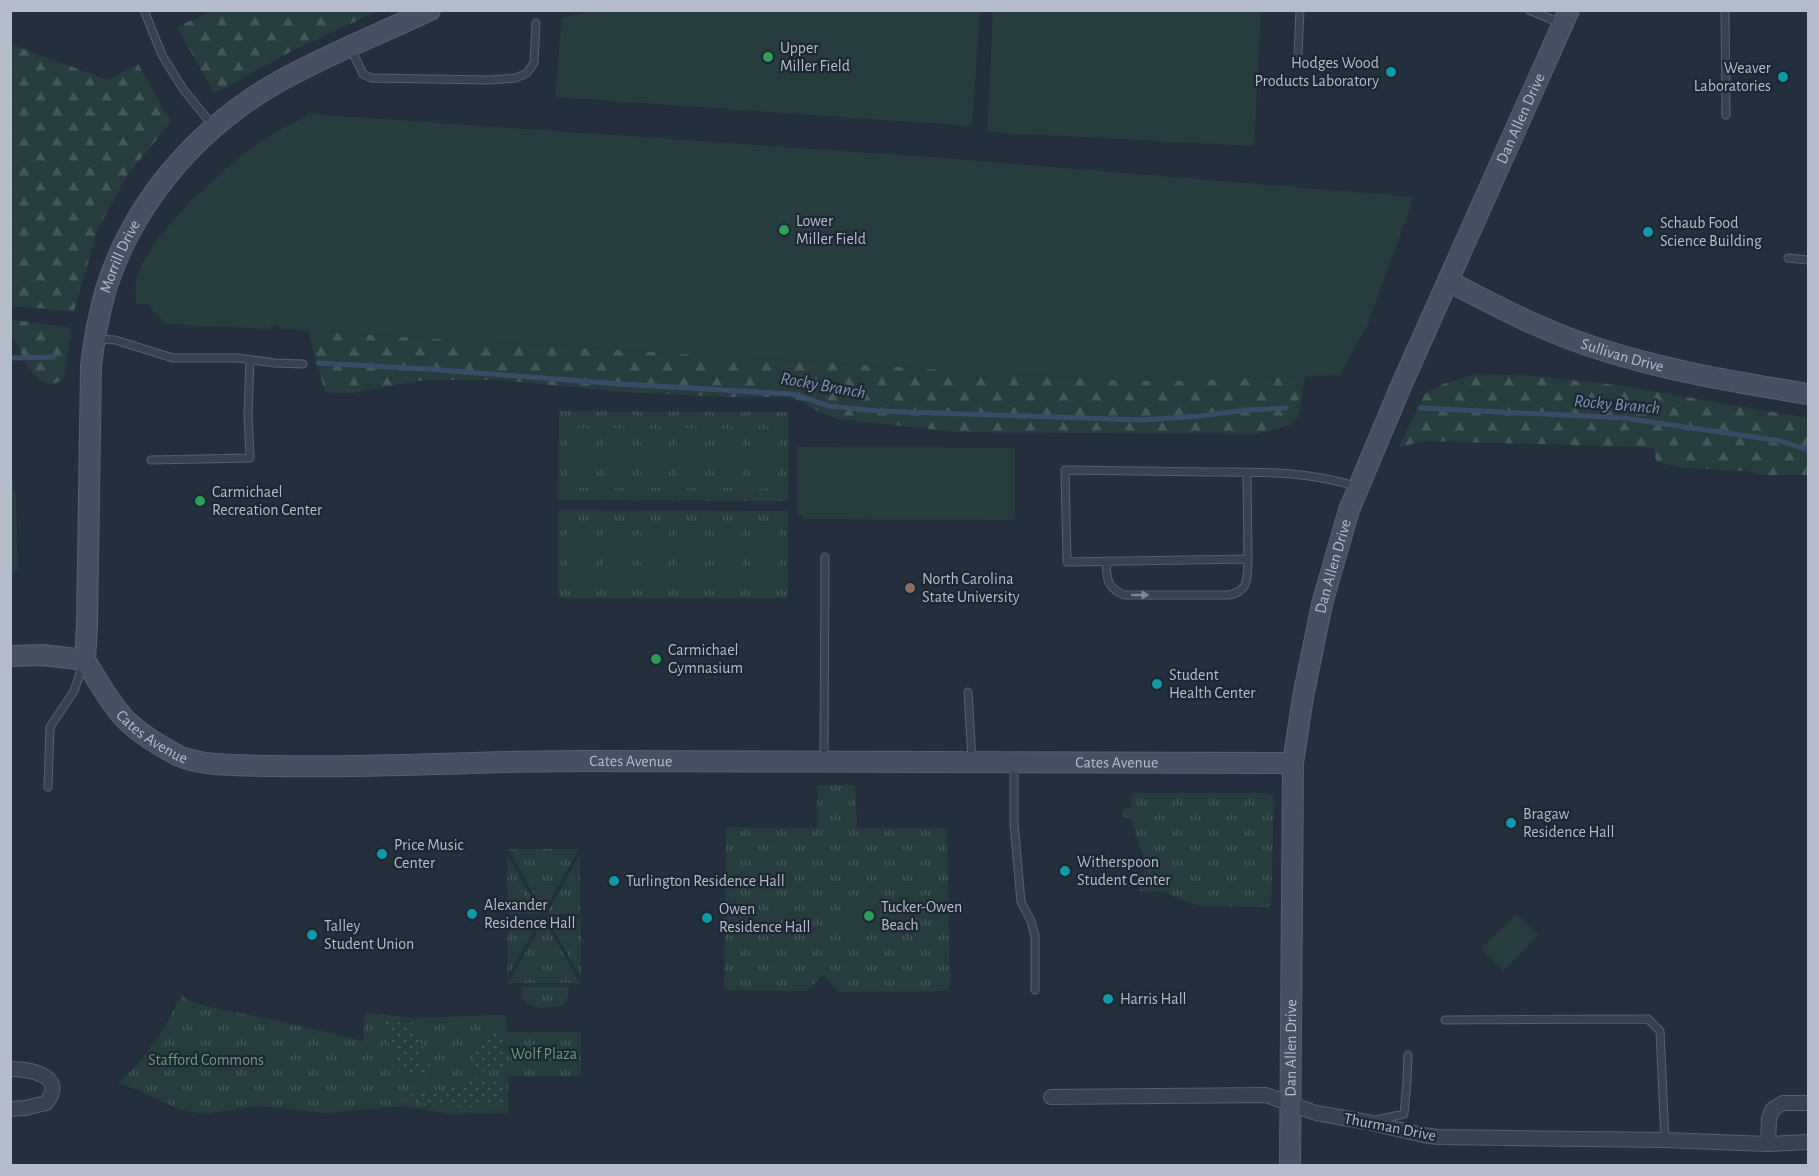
<svg xmlns="http://www.w3.org/2000/svg" width="1819" height="1176" viewBox="0 0 1819 1176" font-family="'Alegreya Sans',sans-serif">
	<style>
		.grass { fill: url(#grass-tufts) }
		.forest { fill: url(#forest-firs) }
		.garden { fill: url(#garden-dots) }
		.pitch { fill: #263c3f }
		.lines { fill: none; stroke-linecap: round; stroke-linejoin: round }
		.stream { stroke: #394c67; stroke-width: 5 }
		.lane-casing { stroke: #565f6c; stroke-width: 9 }
		.street-casing { stroke: #565f6c; stroke-width: 16 }
		.secondary-casing { stroke: #565f6c; stroke-width: 22 }
		.lane { stroke: #38414e; stroke-width: 7 }
		.street { stroke: #38414e; stroke-width: 14 }
		.secondary { stroke: #465061; stroke-width: 20 }
		.oneway { fill: #7c8592 }
		.leisure-dot { fill: #2e9e5b; stroke: #1d2633; stroke-width: 2 }
		.culture-dot { fill: #0f9aa8; stroke: #1d2633; stroke-width: 2 }
		.education-dot { fill: #8d6e63; stroke: #1d2633; stroke-width: 2 }
		.labels { text-anchor: middle; dominant-baseline: central; stroke-width: 4.5; stroke-linejoin: round; paint-order: stroke }
		.poi-label { font-size: 16px; fill: #b4bcc9; stroke: #1d2633; text-anchor: start }
		.street-label { font-size: 16px; fill: #b4bcc9; stroke: #1d2633 }
		.park-label { font-size: 16px; fill: #6b9a76; stroke: #1d2633 }
		.water-label { font-size: 18px; font-style: italic; fill: #7c92b1; stroke: #1d2633 }
	</style>
	<defs>
		<pattern id="grass-tufts" width="24" height="20" patternUnits="userSpaceOnUse" patternTransform="scale(1.5)"><rect width="24" height="20" fill="#263c3f"/><path d="M3 7l-1-3M5 7V3M7 7l1-3M15 17l-1-3M17 17v-4M19 17l1-3" fill="none" stroke="#435659"/></pattern>
		<pattern id="forest-firs" width="22" height="20" patternUnits="userSpaceOnUse" patternTransform="scale(1.5)"><rect width="22" height="20" fill="#263c3f"/><path d="M5 1l3.5 6h-7zM16 11l3.5 6h-7z" fill="#435659"/></pattern>
		<pattern id="garden-dots" width="8" height="8" patternUnits="userSpaceOnUse" patternTransform="scale(1.5)"><rect width="8" height="8" fill="#263c3f"/><path d="M2 2h.1M6 6h.1" fill="none" stroke="#435659" stroke-width="1.8" stroke-linecap="round"/></pattern>
	</defs>
	<rect width="100%" height="100%" fill="#242f3e"/>
	<path class="grass" d="M559 411 789 412 788 501 558 500Z
		M558 510 788 511V598H558Z
		M817 785H855L857 828H947L950 991 838 992 823 975 807 991 724 990 726 827 818 828Z
		M1131 793H1266L1273 796 1274 800 1271 905 1267 907 1203 906 1187 902 1164 892 1139 891C1152 855 1137 849 1131 818L1123 817V808H1129L1132 805Z
		M508 849H579L544 912Z
		M507 854 541 914H508Z
		M580 854V914H547Z
		M508 918H541L507 978Z
		M547 918H581V978Z
		M544 920 580 983H508Z
		M521 987H569L567 1000 562 1006C543 1008 522 1012 521 987Z
		M181 995 189 1001 218 1009 266 1018 363 1041 365 1013 414 1018 506 1015 507 1032H581V1076H508L509 1113 450 1114 404 1106 325 1113 260 1106 204 1114 181 1110 139 1090 118 1083C146 1059 165 1029 181 995Z"/>
	<path class="forest" d="M214 10H377V11L282 56 222 90 214 93 177 27Z
		M10 44 108 80 138 64 171 122 128 174 98 228 74 311 11 306Z
		M15 320 71 328 64 378C43 397 27 365 19 349 17 343 12 337 11 331 10 328 11 324 11 321Z
		M308 331 1112 380 1167 381 1305 376 1299 416 1291 425 1257 434 956 432 839 419 818 411 801 401 788 397H730L624 392 499 380H424L353 393 325 392Z
		M1477 374 1532 376 1617 385 1808 418V475H1762L1748 471 1683 468 1656 461 1654 449 1645 447 1424 441 1399 447 1425 394 1445 383Z"/>
	<path class="garden" d="M386 1022 413 1023 427 1057 422 1056 421 1063 431 1065 434 1075C423 1075 403 1077 396 1068 393 1064 391 1059 389 1054L395 1056 396 1050 390 1048Z
		M504 1030V1070L482 1071 470 1068C477 1049 479 1033 504 1030Z
		M468 1075 493 1082 504 1083 505 1104 475 1107H451L444 1089 460 1085Z
		M440 1090 445 1107 398 1100 411 1095Z"/>
	<path class="pitch" d="M592 11H980L972 126 555 97 562 18Z
		M993 11H1261L1254 146 987 132Z
		M309 114 943 158 1414 197 1368 324 1340 375 1167 381 1112 380 279 329V326L271 325 270 329 165 324 148 304H136C136 297 135 288 136 281 144 239 219 172 253 147 270 134 291 125 309 114Z
		M568 428H596V488H568Z
		M604 428H633L632 488H605Z
		M677 428H705V488H677Z
		M641 429H669V488H641Z
		M715 429H742V488H714Z
		M750 429H778V488L750 489Z
		M797 447 1015 448V520L804 519 803 515H797Z
		M10 464 16 500 18 569 11 576Z
		M604 525H632V585H604Z
		M641 525 669 526 668 585H641Z
		M677 525 705 526V585H677Z
		M714 525 742 526V585H714Z
		M568 526H596V585L568 584Z
		M750 526H778V585H750Z
		M847 903 893 906 891 930 845 927Z
		M1517 914 1538 935 1503 971 1481 949Z"/>
	<g class="lines">
		<path class="stream" d="M10 358 54 357
			M318 363 427 369 620 384 792 394 829 406 877 411 1143 420 1200 416 1246 410 1286 408
			M1420 408 1624 418 1781 441 1808 450"/>
		<defs>
			<path id="lane" d="M144 10 162 55 183 89 213 126
				M1529 10 1560 23
				M1725 10 1726 115
				M350 47 363 74 371 78 490 80 516 78 527 73 534 63 536 23
				M1298 53 1300 10
				M1788 258 1808 260
				M96 339 115 340 173 358H238L275 363 303 364
				M151 460 250 458 248 414 250 360
				M1247 472 1248 559 1067 562 1065 470C1114 471 1163 471 1212 472 1260 472 1310 471 1357 487
				M1106 561C1107 579 1106 587 1124 595H1229C1250 591 1247 577 1248 559
				M968 692 972 760
				M824 759 825 557
				M1014 765V823L1021 902 1031 921 1035 936V990
				M48 787 50 727 74 691 83 664
				M1445 1020 1648 1019 1660 1031 1665 1140
				M1376 1120 1404 1114 1407 1082 1408 1055"/>
			<path id="street" d="M10 1069C29 1069 68 1075 46 1103L25 1108 10 1109
				M1051 1097 1266 1095 1316 1113 1367 1122 1423 1135 1438 1137 1665 1140 1768 1144 1808 1142
				M1768 1144 1769 1118 1773 1109 1783 1103H1808"/>
			<g id="secondary">
				<path id="s1" d="M1448 281C1494 305 1541 330 1590 346 1661 370 1735 382 1808 394"/>
				<path d="M10 656 42 655 85 660"/>
				<path id="s2" d="M85 660C97 679 108 700 123 717 138 733 160 746 179 756 204 767 247 765 274 766 378 768 481 761 585 761L1293 763"/>
				<path id="s3" d="M85 660 87 626 91 366C94 340 99 314 106 289 133 203 196 130 273 85 323 56 378 35 430 10"/>
				<path id="s4" d="M1290 1166 1293 763 1303 697 1322 604 1349 510 1401 386 1569 10"/>
			</g>
		</defs>
		<use href="#lane" class="lane-casing"/>
		<use href="#street" class="street-casing"/>
		<use href="#secondary" class="secondary-casing"/>
		<use href="#lane" class="lane"/>
		<use href="#street" class="street"/>
		<use href="#secondary" class="secondary"/>
	</g>
	<defs><path id="oneway-solid" d="M-6-.8H1V-3.2L6.5 0L1 3.2V.8H-6Z" transform="scale(1.5)"/></defs>
	<use class="oneway" href="#oneway-solid" transform="translate(1140 595)"/>
	<g class="leisure-dot">
		<circle cx="768" cy="57" r="6"/>
		<circle cx="784" cy="230" r="6"/>
		<circle cx="200" cy="501" r="6"/>
		<circle cx="656" cy="659" r="6"/>
		<circle cx="869" cy="916" r="6"/>
	</g>
	<g class="culture-dot">
		<circle cx="1391" cy="72" r="6"/>
		<circle cx="1783" cy="77" r="6"/>
		<circle cx="1648" cy="232" r="6"/>
		<circle cx="1157" cy="684" r="6"/>
		<circle cx="1511" cy="823" r="6"/>
		<circle cx="382" cy="854" r="6"/>
		<circle cx="1065" cy="871" r="6"/>
		<circle cx="614" cy="881" r="6"/>
		<circle cx="472" cy="914" r="6"/>
		<circle cx="707" cy="918" r="6"/>
		<circle cx="312" cy="935" r="6"/>
		<circle cx="1108" cy="999" r="6"/>
	</g>
	<circle class="education-dot" cx="910" cy="588" r="6"/>
	<g class="labels">
		<g class="poi-label">
			<text x="780" y="48">Upper<tspan x="780" dy="18">Miller Field</tspan></text>
			<text x="1379" y="63" text-anchor="end">Hodges Wood<tspan x="1379" dy="18">Products Laboratory</tspan></text>
			<text x="1771" y="68" text-anchor="end">Weaver<tspan x="1771" dy="18">Laboratories</tspan></text>
			<text x="796" y="221">Lower<tspan x="796" dy="18">Miller Field</tspan></text>
			<text x="1660" y="223">Schaub Food<tspan x="1660" dy="18">Science Building</tspan></text>
			<text x="212" y="492">Carmichael<tspan x="212" dy="18">Recreation Center</tspan></text>
			<text x="922" y="579">North Carolina<tspan x="922" dy="18">State University</tspan></text>
			<text x="668" y="650">Carmichael<tspan x="668" dy="18">Gymnasium</tspan></text>
			<text x="1169" y="675">Student<tspan x="1169" dy="18">Health Center</tspan></text>
			<text x="1523" y="814">Bragaw<tspan x="1523" dy="18">Residence Hall</tspan></text>
			<text x="394" y="845">Price Music<tspan x="394" dy="18">Center</tspan></text>
			<text x="1077" y="862">Witherspoon<tspan x="1077" dy="18">Student Center</tspan></text>
			<text x="626" y="881">Turlington Residence Hall</text>
			<text x="484" y="905">Alexander<tspan x="484" dy="18">Residence Hall</tspan></text>
			<text x="881" y="907">Tucker-Owen<tspan x="881" dy="18">Beach</tspan></text>
			<text x="719" y="909">Owen<tspan x="719" dy="18">Residence Hall</tspan></text>
			<text x="324" y="926">Talley<tspan x="324" dy="18">Student Union</tspan></text>
			<text x="1120" y="999">Harris Hall</text>
		</g>
		<g class="street-label">
			<text stroke="none"><textPath href="#s4" startOffset="1090">Dan Allen Drive</textPath></text>
			<text stroke="none"><textPath href="#s3" startOffset="408">Morrill Drive</textPath></text>
			<text stroke="none"><textPath href="#s1" startOffset="190">Sullivan Drive</textPath></text>
			<text stroke="none"><textPath href="#s4" startOffset="604">Dan Allen Drive</textPath></text>
			<text stroke="none"><textPath href="#s2" startOffset="104">Cates Avenue</textPath></text>
			<text stroke="none"><textPath href="#s2" startOffset="590">Cates Avenue</textPath></text>
			<text stroke="none"><textPath href="#s2" startOffset="1076">Cates Avenue</textPath></text>
			<text stroke="none"><textPath href="#s4" startOffset="118">Dan Allen Drive</textPath></text>
			<text transform="translate(1390 1127) rotate(11)">Thurman Drive</text>
		</g>
		<g class="park-label">
			<text x="544" y="1054">Wolf Plaza</text>
			<text x="206" y="1060">Stafford Commons</text>
		</g>
		<g class="water-label">
			<text transform="translate(823 386) rotate(10)">Rocky Branch</text>
			<text transform="translate(1617 405) rotate(5)">Rocky Branch</text>
		</g>
	</g>
	<rect width="1819" height="1176" fill="none" stroke="#b4bcc9" stroke-width="24"/>
</svg>
